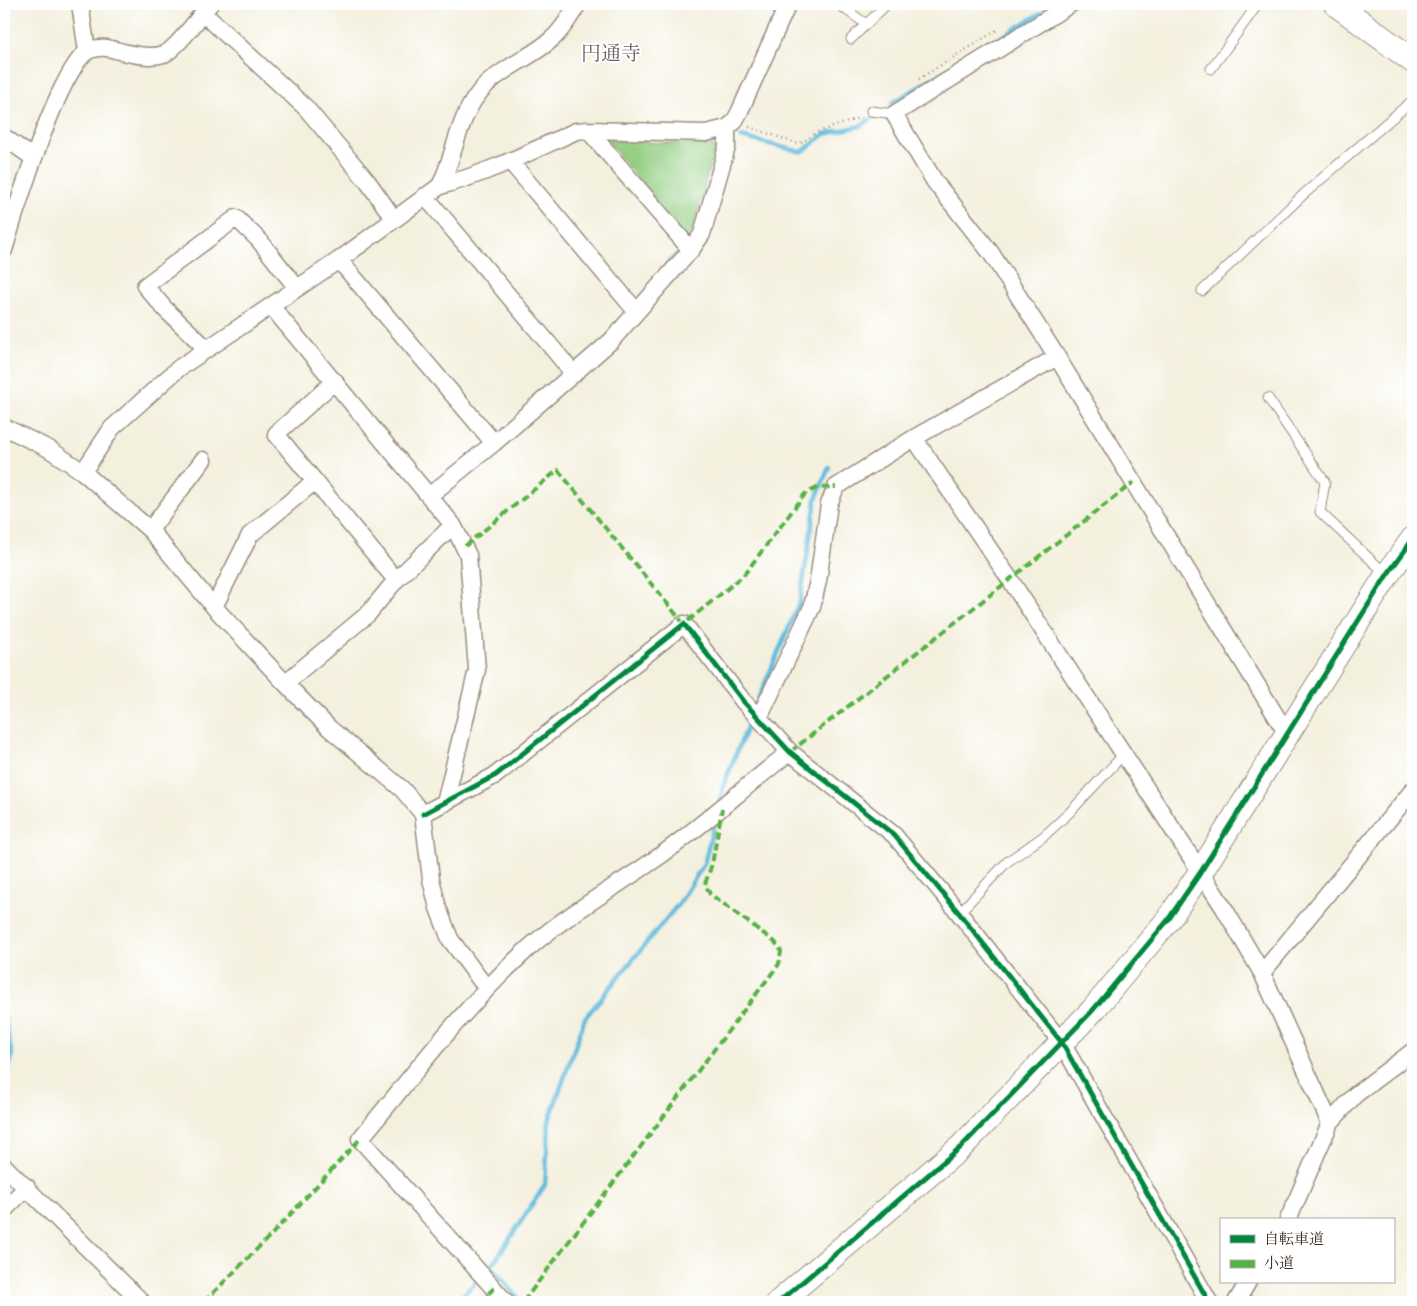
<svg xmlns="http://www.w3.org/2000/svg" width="1417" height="1306" viewBox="0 0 1417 1306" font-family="Vollkorn,'Noto Serif JP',serif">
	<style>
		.green { fill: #94cf84; stroke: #687c51 }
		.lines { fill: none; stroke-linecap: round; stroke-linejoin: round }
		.stream { stroke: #60bcde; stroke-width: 4.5 }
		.lane-casing { stroke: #988d7e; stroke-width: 11 }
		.street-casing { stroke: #988d7e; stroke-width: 19 }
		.secondary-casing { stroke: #988d7e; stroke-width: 26 }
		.path { stroke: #988d7e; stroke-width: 2.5; stroke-dasharray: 1 4; stroke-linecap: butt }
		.lane { stroke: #fff; stroke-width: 9 }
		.street { stroke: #fff; stroke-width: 16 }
		.secondary { stroke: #fff; stroke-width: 24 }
		.quiet { stroke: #57b245; stroke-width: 4; stroke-dasharray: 8 4; stroke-linecap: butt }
		.cycleway-casing { stroke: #fff; stroke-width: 8 }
		.cycleway { stroke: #00873e; stroke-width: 5 }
		.labels { text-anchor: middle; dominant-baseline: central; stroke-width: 4; stroke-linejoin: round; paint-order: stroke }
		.neighbourhood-label { font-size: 20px; fill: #6f5c64; stroke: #fff }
	</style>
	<rect width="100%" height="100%" fill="#fff"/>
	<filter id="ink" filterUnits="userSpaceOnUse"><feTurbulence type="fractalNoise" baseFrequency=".02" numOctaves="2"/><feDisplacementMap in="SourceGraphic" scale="10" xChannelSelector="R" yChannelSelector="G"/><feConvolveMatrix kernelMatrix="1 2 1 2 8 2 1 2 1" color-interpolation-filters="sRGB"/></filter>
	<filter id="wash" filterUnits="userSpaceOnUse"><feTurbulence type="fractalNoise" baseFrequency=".0096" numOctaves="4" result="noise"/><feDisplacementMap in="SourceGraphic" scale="20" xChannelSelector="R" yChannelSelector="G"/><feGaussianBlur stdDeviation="1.12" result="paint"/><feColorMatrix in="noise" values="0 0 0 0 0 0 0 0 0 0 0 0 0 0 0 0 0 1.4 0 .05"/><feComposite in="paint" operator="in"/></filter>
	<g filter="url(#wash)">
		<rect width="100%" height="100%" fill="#f4f0de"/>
		<path class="green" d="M607 140 714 145 715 148 692 232 685 239Z"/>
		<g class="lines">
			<path class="stream" d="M892 103 1053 6
				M741 137 802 152 825 134 860 126 874 117
				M664 269 677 254
				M755 707 800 601 816 499 829 467
				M719 803 725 781 751 717
				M4 1016 12 1055 4 1079
				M456 1302 480 1278
				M522 1302 491 1267 545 1185 549 1121 585 1018 680 902 704 864 715 820"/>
		</g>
	</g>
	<g filter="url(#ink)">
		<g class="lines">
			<defs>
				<path id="lane" d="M838 4 866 24
					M851 39 887 4
					M1211 69 1258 4
					M871 111 894 114
					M1202 291 1304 194 1413 100
					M1268 398 1325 482 1320 512 1387 575
					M959 913 1007 862 1044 836 1070 812 1124 754"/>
				<path id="street" d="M80 4 87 51
					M1071 4 894 114 935 182 991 253 1057 357 1287 734
					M203 13 306 108 368 182 394 219
					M588 130 691 250
					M4 137 32 157
					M510 161 636 311
					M440 186C456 153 458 113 485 86 505 66 533 57 553 38 563 29 571 15 578 4
					M425 196 574 374
					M4 250C14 216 61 61 90 50 102 45 111 49 123 52 135 55 152 58 164 54 175 50 202 14 210 4
					M339 260 494 443
					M271 306 453 525 396 580 368 614 285 683
					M207 349 166 310 145 286 236 218 259 240 297 288
					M335 381 276 434 396 580
					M4 427 49 449 83 472 150 530 214 607 285 683 329 728 402 789 423 814 431 879 438 908 450 939 487 989
					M914 438 1009 578 1224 908 1262 973 1330 1123
					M83 472 112 428 179 368 339 260 440 186C487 174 532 151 576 131L588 130 706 133 727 128
					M429 496 494 443 611 341 691 250 702 234 727 147V128L734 122 739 113 788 4
					M150 530 203 460
					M214 607 250 535 315 481
					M759 718 812 607 818 581 829 504 836 487 914 438 1057 357
					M445 803 477 670 468 555 453 525
					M423 814 496 775 684 624 743 701 790 752 894 835 959 913 1062 1043 1209 1302
					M1262 973 1413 790
					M4 1166 142 1302
					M4 1210 27 1187
					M1288 1220 1330 1123 1355 1095 1413 1051
					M506 1302 360 1139C411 1078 460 1012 519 957 560 918 611 890 657 858 704 825 745 786 790 752
					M1236 1302 1248 1282"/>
				<path id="secondary" d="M1336 4 1413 61
					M779 1302 961 1147 1093 1010 1168 920 1200 873 1387 575 1413 539"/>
			</defs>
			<use href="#lane" class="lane-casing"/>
			<use href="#street" class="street-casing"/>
			<use href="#secondary" class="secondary-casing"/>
			<path class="path" d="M919 79 997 30
				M749 127 799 144 818 132 862 117"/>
			<use href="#lane" class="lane"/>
			<use href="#street" class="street"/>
			<use href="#secondary" class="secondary"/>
			<path class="quiet" d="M465 546 558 470 684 624 743 576 805 494 817 488 836 487
				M790 752 1134 482
				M204 1302 274 1232 360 1139
				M480 1302 494 1288
				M523 1302 779 964 781 951 775 942 710 894 705 884 712 864 722 809"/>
			<defs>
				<path id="cycleway" d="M423 814 496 775 684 624 743 701 790 752 894 835 959 913 1062 1043 1209 1302
					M779 1302 961 1147 1093 1010 1168 920 1200 873 1387 575 1413 539"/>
			</defs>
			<use href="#cycleway" class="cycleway-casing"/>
			<use href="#cycleway" class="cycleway"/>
		</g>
	</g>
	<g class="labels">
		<g class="neighbourhood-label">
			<text x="611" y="55">円通寺</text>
		</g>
	</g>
	<rect width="1417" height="1306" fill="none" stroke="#fff" stroke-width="20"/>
	<rect x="1220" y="1218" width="175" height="65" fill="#ffffff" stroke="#b1aaa5"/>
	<rect x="1230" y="1235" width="25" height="8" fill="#00873e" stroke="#b1aaa5"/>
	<text x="1264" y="1244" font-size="15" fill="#3b2a1e">自転車道</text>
	<rect x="1230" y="1260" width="25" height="8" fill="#57b245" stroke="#b1aaa5"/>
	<text x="1264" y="1268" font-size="15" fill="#3b2a1e">小道</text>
</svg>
